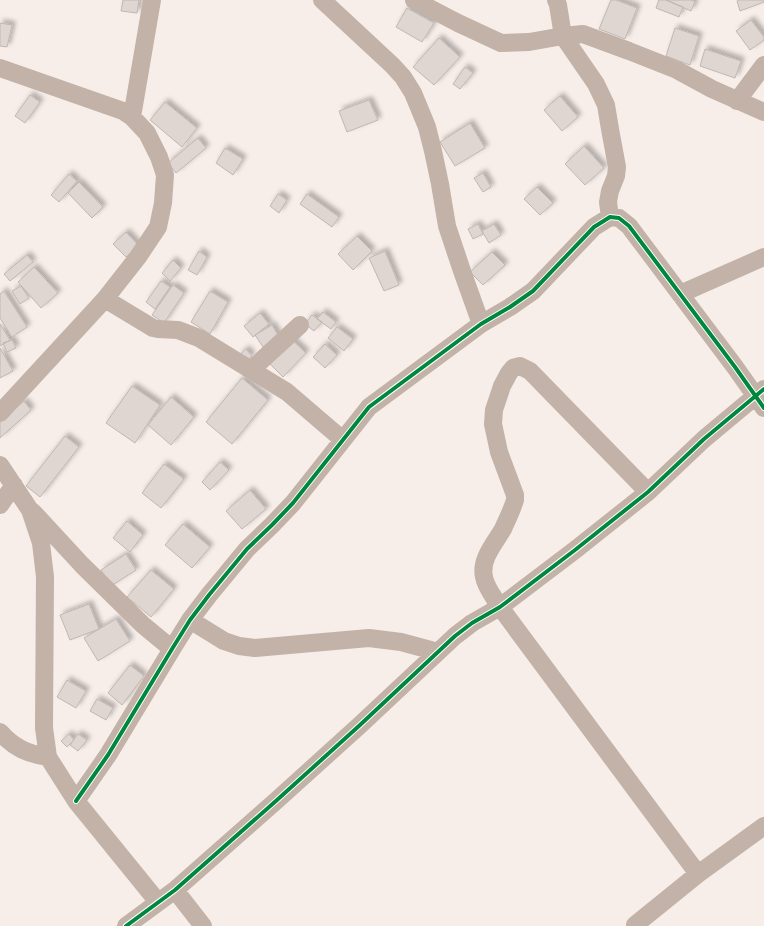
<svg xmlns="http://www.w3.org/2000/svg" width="764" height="926" viewBox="0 0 764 926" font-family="Manrope,sans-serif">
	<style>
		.building { fill: #dfd6d1; stroke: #bfb7b1; filter: url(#shadow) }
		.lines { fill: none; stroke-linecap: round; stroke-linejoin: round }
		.minor { stroke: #c2b2a7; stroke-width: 18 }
		.cycleway-casing { stroke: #fff; stroke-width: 6 }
		.cycleway { stroke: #00873e; stroke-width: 4 }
	</style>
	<defs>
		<filter id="shadow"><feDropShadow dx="3.5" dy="-3.5" stdDeviation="2" flood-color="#0004"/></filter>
	</defs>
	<rect width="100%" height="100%" fill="#f7eee9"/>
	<path class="building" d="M123 0H139L137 13 121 11Z
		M611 0H616L637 8 625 39 599 29Z
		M659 0H666L683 7 679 17 656 8Z
		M666 0H691L695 2 691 11Z
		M739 0H764V2L740 11 737 1Z
		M407 8 434 23 422 42 396 27Z
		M751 20 764 37V40L750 50 736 31Z
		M0 23 12 25 7 47 0 46Z
		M675 28 699 36 690 65 666 56Z
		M439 38 460 57 434 85 413 67Z
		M705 49 741 61 735 78 700 66Z
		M465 67 473 73 460 89 453 84Z
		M30 95 40 102 25 123 15 116Z
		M560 96 578 117 562 131 544 110Z
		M369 100 378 120 347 132 339 111Z
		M165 102 197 128 182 147 150 120Z
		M470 123 485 148 455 166 440 142Z
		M198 138 206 148 176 173 168 163Z
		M584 146 604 168 585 185 565 164Z
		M225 148 243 159 233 175 216 163Z
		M483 173 491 187 483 192 474 178Z
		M69 174 77 181 59 202 51 195Z
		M79 182 103 207 92 218 68 193Z
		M537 187 553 203 540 215 524 199Z
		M278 194 287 200 279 213 270 206Z
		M307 194 339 217 332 227 300 204Z
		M478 224 483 234 473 239 468 229Z
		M494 224 501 235 489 243 482 231Z
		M126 232 139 246 126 257 113 244Z
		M357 236 372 251 353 270 338 254Z
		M199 251 207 257 197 275 188 270Z
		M385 251 399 285 384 291 369 258Z
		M492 252 505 265 483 285 470 272Z
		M27 255 33 262 10 281 4 274Z
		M173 260 181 268 170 281 162 273Z
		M34 267 58 293 41 308 18 282Z
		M161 281 170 287 155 309 146 302Z
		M173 285 184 293 164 323 152 315Z
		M21 286 29 298 20 304 12 291Z
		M4 291 27 327 12 337 0 318V294Z
		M210 291 228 302 210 334 191 322Z
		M323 312 336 322 331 329 317 319Z
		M260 313 269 324 253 337 244 326Z
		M312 315 322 322 314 331 305 324Z
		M0 324 10 340 0 346Z
		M272 325 279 337 263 347 255 335Z
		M337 327 353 339 344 351 328 338Z
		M291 339 306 353 283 377 269 363Z
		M12 340 16 348 7 352 3 343Z
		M325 344 337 355 325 368 313 357Z
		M0 348 13 371 0 378Z
		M246 349 252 356 245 362 239 355Z
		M242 378 268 400 232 444 206 422Z
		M132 386 160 405 135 443 106 423Z
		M171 397 194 417 171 445 148 425Z
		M24 401 31 410 0 438V422Z
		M65 436 79 447 40 497 26 486Z
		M220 462 229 470 210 490 202 482Z
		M164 464 184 479 161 508 142 493Z
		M250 490 266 509 242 529 226 511Z
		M127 521 143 535 130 552 113 538Z
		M183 524 210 547 192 568 165 545Z
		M126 554 136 570 111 586 101 570Z
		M151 570 174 589 151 617 127 597Z
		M89 604 99 629 70 640 60 615Z
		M116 619 130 641 98 661 84 638Z
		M130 665 144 676 122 705 108 693Z
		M67 680 86 691 76 708 57 697Z
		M97 699 113 708 106 720 90 711Z
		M69 734 74 740 67 747 61 741Z
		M78 734 87 740 78 751 70 745Z"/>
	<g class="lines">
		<path class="minor" d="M322 0 392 65 403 77 413 93 427 127 433 151 440 184 447 226 462 271 481 324
			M414 0 458 23 501 43 529 42 563 36 583 34 629 51 677 70 712 89 764 112
			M556 0 558 5 563 36 596 84 606 105 610 129 617 167 616 176 610 191 608 202 610 217
			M0 68 123 111 132 117 147 133 159 157 165 175 163 203 158 227 138 257 105 299 0 413
			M737 101 764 65
			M132 117 152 0
			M680 294 764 257
			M105 299 153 328 158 329 178 330 199 338 287 392 343 440
			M251 370 300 325
			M0 465 30 510 41 543 45 577 44 728 48 757 76 801 158 902
			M648 492 530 371 520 366 513 368 509 373 502 386 494 410 493 424 499 452 515 495V500C512 510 507 520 503 529 495 543 480 559 484 577 486 588 494 597 500 607L698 874
			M0 505 14 485
			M33 512 82 565 143 625 172 649
			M190 620 224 641 239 646 255 648 369 638 401 642 438 652
			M0 732C14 748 28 754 48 757
			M76 801 108 755 172 649 190 620 209 595 247 549 272 525 293 503 369 407 481 324 510 307 533 291 594 227 610 217 619 218 629 226 735 367 764 408
			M175 890 203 926
			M635 925 698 874 764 826
			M126 926 175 890 277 800 360 725 455 636 472 623 500 607 575 550 648 492 704 439 764 389"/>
		<defs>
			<path id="cycleway" d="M76 801 108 755 172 649 190 620 209 595 247 549 272 525 293 503 369 407 481 324 510 307 533 291 594 227 610 217 619 218 629 226 735 367 764 408
				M126 926 175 890 277 800 360 725 455 636 472 623 500 607 575 550 648 492 704 439 764 389"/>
		</defs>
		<use href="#cycleway" class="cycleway-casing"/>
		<use href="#cycleway" class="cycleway"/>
	</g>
</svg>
